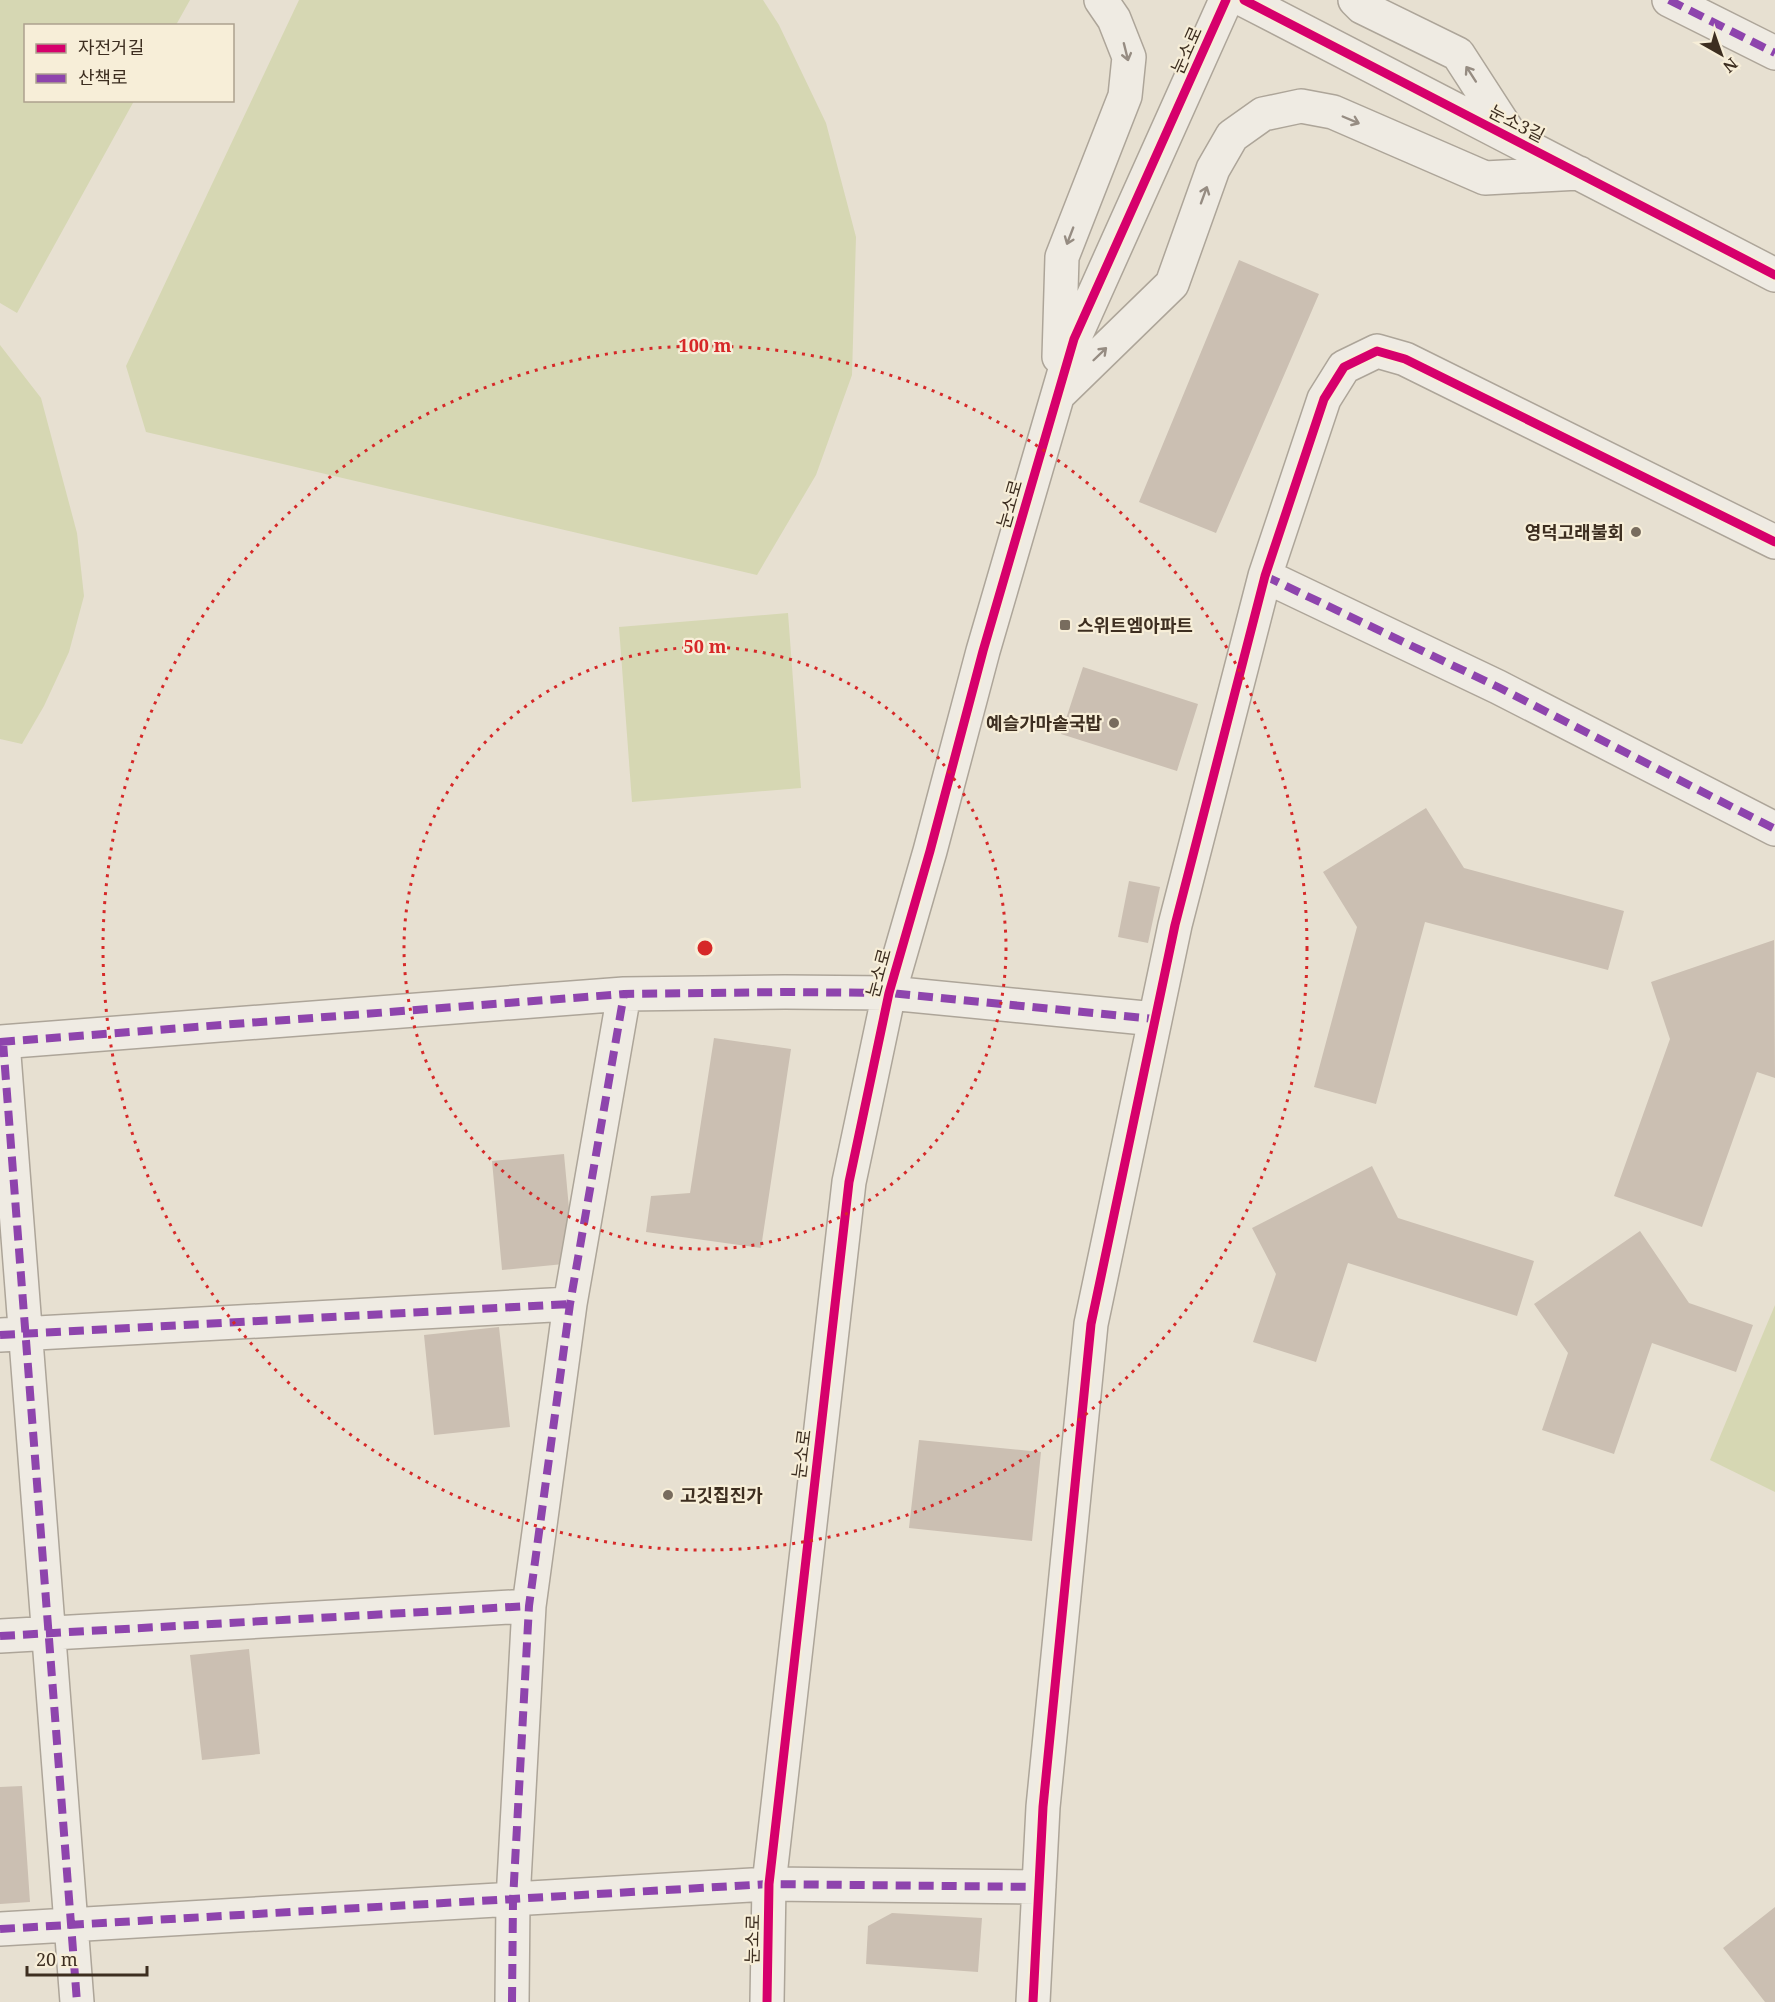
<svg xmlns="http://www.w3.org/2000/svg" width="1775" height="2002" viewBox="0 0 1775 2002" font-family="'Noto Serif','Noto Sans KR',serif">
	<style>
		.green { fill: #d6d7b3 }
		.building { fill: #cbbfb2 }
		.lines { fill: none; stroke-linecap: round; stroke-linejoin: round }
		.minor-casing { stroke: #ada599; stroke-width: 36 }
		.minor { stroke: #efebe3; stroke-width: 33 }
		.quiet { stroke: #8e44ad; stroke-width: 8; stroke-dasharray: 15 8; stroke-linecap: butt }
		.cycleway-casing { stroke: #f7eed8; stroke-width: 13 }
		.cycleway { stroke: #d6006c; stroke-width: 9 }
		.oneway { stroke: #968c82 }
		.ring { fill: none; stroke: #d62828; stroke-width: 3; stroke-dasharray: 3 6 }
		.poi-dot { fill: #786c5e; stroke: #f7eed8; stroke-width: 2 }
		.labels { text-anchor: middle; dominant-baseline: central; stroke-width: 4.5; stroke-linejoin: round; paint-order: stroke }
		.street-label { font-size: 18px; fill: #3d2e20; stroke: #f7eed8 }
		.poi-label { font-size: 18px; font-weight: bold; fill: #3d2e20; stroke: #f7eed8; text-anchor: end }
		.centre { fill: #d62828; stroke: #f7eed8; stroke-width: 3 }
		.ring-label { font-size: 18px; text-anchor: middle; font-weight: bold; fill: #d62828; stroke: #f7eed8; stroke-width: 4.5; stroke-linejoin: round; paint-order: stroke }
	</style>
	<rect width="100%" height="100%" fill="#e7e0d1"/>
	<path class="green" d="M0 0H190L176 25 26 26V100L134 101 17 313 0 303Z
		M299 0H763L779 25 826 123 856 237 852 375 816 475 757 575 146 432 126 366Z
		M0 345 41 398 77 533 84 596 69 652 44 706 22 744 0 739Z
		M788 613 801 788 632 802 619 627Z
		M1775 1305V1492L1710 1460Z"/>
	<path class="building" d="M1239 260 1319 294 1216 533 1139 502Z
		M1083 667 1198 704 1177 771 1061 734Z
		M1426 808 1464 868 1624 911 1608 970 1425 922 1376 1104 1314 1087 1357 927 1323 872Z
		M1129 881 1160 887 1148 943 1118 937Z
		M1774 940 1775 1078 1757 1072 1702 1227 1614 1196 1670 1039 1651 982Z
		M714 1038 791 1049 761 1248 646 1232 651 1196 690 1193Z
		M564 1154 574 1263 502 1270 492 1161Z
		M1372 1166 1398 1218 1534 1261 1517 1316 1348 1263 1316 1362 1253 1342 1276 1274 1252 1228Z
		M1640 1231 1689 1303 1753 1325 1736 1372 1652 1343 1614 1454 1542 1430 1568 1353 1534 1304Z
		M499 1327 510 1427 434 1435 424 1335Z
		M919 1440 1041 1452 1032 1541 909 1528Z
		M249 1649 260 1754 202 1760 190 1655Z
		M22 1786 30 1902 0 1904V1787Z
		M1775 1907V2002H1765L1723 1948Z
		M892 1913 982 1918 978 1972 866 1964 868 1926Z"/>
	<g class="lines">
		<defs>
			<path id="minor" d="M1244 0 1775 275
				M1355 0 1362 7 1458 54 1513 139
				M1669 0 1775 53
				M1059 357 1062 257 1125 96 1129 57 1114 19 1101 0
				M1059 394 1172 284 1213 169 1232 136 1263 114 1301 106 1333 112 1485 178 1579 173
				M1265 576 1498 687 1775 829
				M0 1042 624 994 785 992 889 993 1155 1019
				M3 1042 77 2002
				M0 1335 570 1304
				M0 1636 529 1606
				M0 1929 769 1884 1039 1887
				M512 2002 513 1900 529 1606 570 1304 624 994
				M767 2002 769 1884 849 1182 889 993 930 851 983 651 1074 339 1226 0
				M1033 2002 1043 1807 1091 1324 1175 925 1265 576 1324 399 1344 367 1377 351 1405 359 1775 542"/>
		</defs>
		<use href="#minor" class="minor-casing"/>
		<use href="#minor" class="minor"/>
		<path class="quiet" d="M1669 0 1775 53
			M1265 576 1498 687 1775 829
			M0 1042 624 994 785 992 889 993 1155 1019
			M3 1042 77 2002
			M0 1335 570 1304
			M0 1636 529 1606
			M0 1929 769 1884 1039 1887
			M512 2002 513 1900 529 1606 570 1304 624 994"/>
		<defs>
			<path id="cycleway" d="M1244 0 1775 275
				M767 2002 769 1884 849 1182 889 993 930 851 983 651 1074 339 1226 0
				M1033 2002 1043 1807 1091 1324 1175 925 1265 576 1324 399 1344 367 1377 351 1405 359 1775 542"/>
		</defs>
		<use href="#cycleway" class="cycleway-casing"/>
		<use href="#cycleway" class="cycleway"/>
	</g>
	<defs><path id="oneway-shaft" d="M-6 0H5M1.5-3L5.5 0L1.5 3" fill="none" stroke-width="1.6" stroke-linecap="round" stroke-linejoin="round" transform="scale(1.5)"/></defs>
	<g class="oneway">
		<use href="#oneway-shaft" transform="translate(1126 52) rotate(76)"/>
		<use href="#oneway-shaft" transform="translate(1471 74) rotate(-123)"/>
		<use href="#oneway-shaft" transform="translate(1351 120) rotate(23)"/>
		<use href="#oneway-shaft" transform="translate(1204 195) rotate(-70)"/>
		<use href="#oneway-shaft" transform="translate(1070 236) rotate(111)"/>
		<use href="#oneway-shaft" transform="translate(1100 354) rotate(-44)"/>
	</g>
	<g class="ring">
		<circle cx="705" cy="948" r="301"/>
		<circle cx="705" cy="948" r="602"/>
	</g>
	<g class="poi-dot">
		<circle cx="1636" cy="532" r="6"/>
		<rect x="1059" y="619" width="12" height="12" rx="3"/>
		<circle cx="1114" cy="723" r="6"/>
		<circle cx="668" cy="1495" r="6"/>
	</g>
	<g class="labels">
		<g class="street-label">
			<text transform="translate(1186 50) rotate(-66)">눈소로</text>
			<text transform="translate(1517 123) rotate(27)">눈소3길</text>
			<text transform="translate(1009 504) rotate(-74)">눈소로</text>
			<text transform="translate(878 973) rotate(-75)">눈소로</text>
			<text transform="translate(801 1454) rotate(-83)">눈소로</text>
			<text transform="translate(752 1939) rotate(-89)">눈소로</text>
		</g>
		<g class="poi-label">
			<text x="1624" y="532">영덕고래불회</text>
			<text x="1077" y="625" text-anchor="start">스위트엠아파트</text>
			<text x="1102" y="723">예슬가마솥국밥</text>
			<text x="680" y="1495" text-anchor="start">고깃집진가</text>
		</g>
	</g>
	<circle cx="705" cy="948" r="9" class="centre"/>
	<g class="ring-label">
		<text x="705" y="352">100 m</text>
		<text x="705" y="653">50 m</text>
	</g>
	<rect x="24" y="24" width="210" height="78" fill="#f7eed8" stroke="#ada18e" stroke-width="1.5"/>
	<rect x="36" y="44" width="30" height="9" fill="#d6006c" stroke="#ada18e" stroke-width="1.5"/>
	<text x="78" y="54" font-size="18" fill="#3d2e20">자전거길</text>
	<rect x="36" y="74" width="30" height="9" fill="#8e44ad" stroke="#ada18e" stroke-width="1.5"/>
	<text x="78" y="84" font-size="18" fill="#3d2e20">산책로</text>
	<g transform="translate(1721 54) rotate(140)" stroke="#f7eed8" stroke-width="4.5" paint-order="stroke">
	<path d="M0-4.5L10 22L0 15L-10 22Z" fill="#3d2e20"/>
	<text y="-9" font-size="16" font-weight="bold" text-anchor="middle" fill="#3d2e20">N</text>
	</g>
	<path d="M27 1966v9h120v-9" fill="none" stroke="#3d2e20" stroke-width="3"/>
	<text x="36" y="1966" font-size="18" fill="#3d2e20" stroke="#f7eed8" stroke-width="4.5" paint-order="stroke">20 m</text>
</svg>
